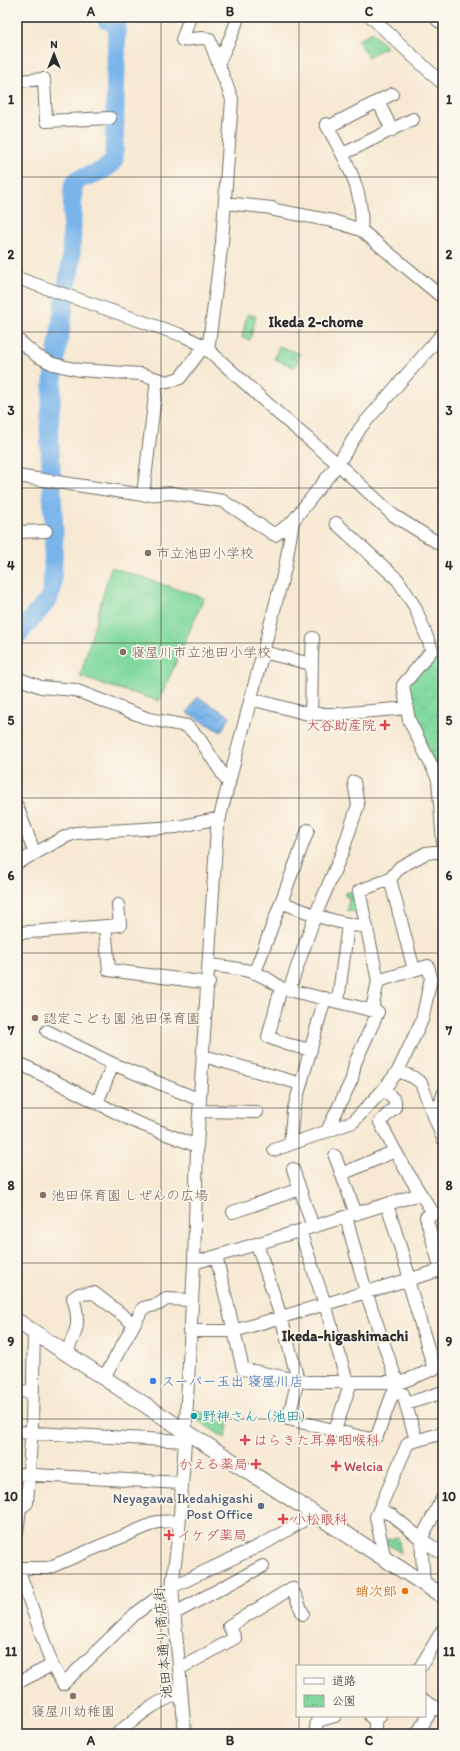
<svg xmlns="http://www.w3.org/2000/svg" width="460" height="1751" viewBox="0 0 460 1751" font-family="Itim,'Klee One',sans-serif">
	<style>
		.cemetery { fill: url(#cemetery-stones); stroke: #568264 }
		.park { fill: url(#park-crowns); stroke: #568264 }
		.pitch { fill: #81d99e; stroke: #568264 }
		.water { fill: url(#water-waves); stroke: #52708b }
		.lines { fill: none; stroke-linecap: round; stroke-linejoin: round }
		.river { stroke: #79b5eb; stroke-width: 19 }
		.minor-casing { stroke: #726e66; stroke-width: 14 }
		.tertiary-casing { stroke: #726e66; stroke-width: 17 }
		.trunk-casing { stroke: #726e66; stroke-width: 22 }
		.minor { stroke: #fff; stroke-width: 12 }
		.tertiary { stroke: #fff; stroke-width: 15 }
		.trunk { stroke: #fff; stroke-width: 20 }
		.grid { fill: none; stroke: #2b2b2b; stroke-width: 1; stroke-opacity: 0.55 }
		.education-dot { fill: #8d6e63; stroke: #fbf7ec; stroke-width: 1.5 }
		.health-dot { fill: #e0444e; stroke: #fbf7ec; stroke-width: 1.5 }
		.shop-dot { fill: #3f7fe0; stroke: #fbf7ec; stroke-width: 1.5 }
		.culture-dot { fill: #0f9aa8; stroke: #fbf7ec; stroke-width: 1.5 }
		.service-dot { fill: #5c6f8a; stroke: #fbf7ec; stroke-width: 1.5 }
		.food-dot { fill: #e8710a; stroke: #fbf7ec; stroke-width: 1.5 }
		.labels { text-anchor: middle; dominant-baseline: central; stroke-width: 3.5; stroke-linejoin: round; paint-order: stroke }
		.education-label { font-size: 14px; fill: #785e54; stroke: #fbf7ec; text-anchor: start }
		.health-label { font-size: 14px; fill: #be3a42; stroke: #fbf7ec; text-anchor: start }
		.shop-label { font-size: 14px; fill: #366cbe; stroke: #fbf7ec; text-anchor: start }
		.culture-label { font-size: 14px; fill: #0d838f; stroke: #fbf7ec; text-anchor: start }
		.service-label { font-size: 14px; fill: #4e5e75; stroke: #fbf7ec; text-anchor: end }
		.food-label { font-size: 14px; fill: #c56008; stroke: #fbf7ec; text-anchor: end }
		.street-label { font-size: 14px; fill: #2b2b2b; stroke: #fbf7ec }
		.neighbourhood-label { font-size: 15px; font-weight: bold; fill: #2b2b2b; stroke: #fbf7ec }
		.neatline { fill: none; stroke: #2b2b2b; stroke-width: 1.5 }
		.grid-label { font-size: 13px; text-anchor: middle; font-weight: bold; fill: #2b2b2b }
	</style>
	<defs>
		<pattern id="cemetery-stones" width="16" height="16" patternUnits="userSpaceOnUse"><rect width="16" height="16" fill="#81d99e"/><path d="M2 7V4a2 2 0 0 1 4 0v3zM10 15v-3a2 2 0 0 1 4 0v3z" fill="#70ba88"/></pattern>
		<pattern id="park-crowns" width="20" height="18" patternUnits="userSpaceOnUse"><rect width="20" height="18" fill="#81d99e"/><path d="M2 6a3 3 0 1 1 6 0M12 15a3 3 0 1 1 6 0" fill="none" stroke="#70ba88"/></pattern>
		<pattern id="water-waves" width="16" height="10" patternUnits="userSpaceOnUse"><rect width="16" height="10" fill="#79b5eb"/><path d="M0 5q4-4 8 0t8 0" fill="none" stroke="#6393bf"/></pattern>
	</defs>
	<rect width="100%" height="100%" fill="#fbf7ec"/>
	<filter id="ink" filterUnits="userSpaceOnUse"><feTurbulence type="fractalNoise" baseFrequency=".025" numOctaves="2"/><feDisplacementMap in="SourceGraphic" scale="8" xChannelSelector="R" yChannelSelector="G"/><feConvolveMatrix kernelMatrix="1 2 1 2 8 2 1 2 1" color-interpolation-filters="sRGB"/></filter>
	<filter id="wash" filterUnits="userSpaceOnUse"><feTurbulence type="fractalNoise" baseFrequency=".012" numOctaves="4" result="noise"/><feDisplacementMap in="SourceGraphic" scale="16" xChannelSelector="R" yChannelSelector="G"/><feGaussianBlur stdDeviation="0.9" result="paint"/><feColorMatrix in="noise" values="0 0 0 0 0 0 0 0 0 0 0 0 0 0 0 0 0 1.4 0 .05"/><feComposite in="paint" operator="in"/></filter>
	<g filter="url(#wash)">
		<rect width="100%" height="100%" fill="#f7e9d3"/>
		<path class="cemetery" d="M247 314 256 316 250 340 242 338Z
			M279 346 300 354 295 367 274 359Z"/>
		<path class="park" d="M372 32 386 47 368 57 358 40Z
			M443 651V771L436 768 408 699V685L434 652Z
			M354 891 360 912 347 911 349 897 345 896V893Z
			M191 1409 230 1420 225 1438 191 1416Z
			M398 1537 401 1553 387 1544 386 1540Z"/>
		<path class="pitch" d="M111 567 204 598 159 701 80 677Z"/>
		<path class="water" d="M197 697 230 716 221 732 187 713Z"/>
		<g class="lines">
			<path class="river" d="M17 636 48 600 52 590 54 533 49 427 54 370 71 261 73 186 77 180C88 175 109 172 114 159L117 21 107 20 106 17"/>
		</g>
	</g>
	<g filter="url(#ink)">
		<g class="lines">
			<defs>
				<path id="minor" d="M190 17 182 40 202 38 209 39 232 99 222 242 208 351
					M371 17 443 84
					M218 64C225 48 234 33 238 17
					M17 81 44 79 46 121 110 118
					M378 101 392 130
					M326 124C344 157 365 190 361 230
					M328 127 392 94
					M343 154 413 119
					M225 203 272 208 275 210 333 221 361 230 443 298
					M17 278 184 336 204 346 280 415 338 464 393 515 443 546
					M17 339 37 356 53 364 79 370 141 374 167 382 180 378 204 346
					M17 476 143 495 172 493 223 501 275 535 293 521
					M143 495 157 379
					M336 523 398 580 415 607 432 650 403 685 409 720 438 779H443
					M17 532 46 531
					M263 652 311 664
					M17 678 41 687 75 690 149 719 187 726 199 738 229 784
					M251 699 308 714H338L407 708
					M311 714C312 689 311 663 313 638
					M438 779 443 843
					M17 806 35 854
					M17 863 65 837 75 833 177 827 220 818
					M281 902C311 914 334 923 367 927
					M105 926 109 970 209 983
					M17 933 120 925 118 905
					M210 965C240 969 255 968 281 988L378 1012 355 1063 352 1079 327 1131
					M255 972 308 830
					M378 981 359 891 390 879 400 867 426 853 443 851
					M281 988 268 1037 286 1044 311 1050
					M289 990 315 916 342 853 358 805 354 782
					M338 1001 348 925
					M372 1009 378 981 414 970
					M47 1031 113 1064 200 1100
					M204 1056 301 1084
					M17 1062 133 1121 197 1146
					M398 1071 413 1077 421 1083 443 1139
					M384 1089 395 1101V1107L380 1122C396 1154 413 1184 434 1214L426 1217 441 1270
					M97 1103 113 1064
					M200 1111 257 1112
					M436 1121 443 1094
					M290 1144 293 1112 325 998
					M274 1150 353 1122 384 1089 398 1071 422 1020 431 978 428 966 414 970 390 879
					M335 1156 356 1214
					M293 1169 313 1227
					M342 1174 395 1151
					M387 1204 410 1279
					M233 1212 300 1189
					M300 1231 325 1304 347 1382
					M257 1244 281 1317 298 1380 288 1419 370 1439 377 1436 397 1382 366 1292 346 1217
					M216 1256 243 1369 307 1382H402L434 1369 408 1280
					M194 1263 420 1194
					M189 1331H234L441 1270 443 1271
					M66 1353C77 1331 81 1323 73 1298L79 1294 94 1293 134 1324
					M104 1378 143 1308 159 1304 166 1299 192 1300
					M17 1391 32 1392
					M393 1393 403 1394 416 1440
					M406 1404 443 1392
					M335 1430 351 1382
					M17 1432 185 1441
					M17 1474 182 1483
					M17 1508H20L27 1503 32 1425 34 1332
					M379 1510 392 1515 421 1539 443 1554
					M17 1532 20 1508
					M385 1560 376 1517 408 1443 443 1433
					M17 1568H48L157 1522 179 1521
					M18 1568 52 1665 63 1684 135 1614 172 1587 267 1542 314 1514
					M424 1584 421 1539 443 1497
					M175 1613 263 1566
					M421 1666 443 1629
					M179 1669 235 1638 229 1626 292 1588 303 1614
					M17 1683 52 1665
					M425 1701 443 1712
					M370 1716 375 1721 380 1716
					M375 1721V1734
					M117 1734C140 1715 152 1703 181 1693
					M185 1734 172 1587 179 1530 185 1441 194 1263 197 1146 217 828 285 568 293 521 338 464 361 427 443 333
					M315 1734 317 1721 335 1716
					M417 1734 434 1706"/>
				<path id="tertiary" d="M17 1321 185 1431 443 1596"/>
				<path id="trunk" d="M440 17 443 19"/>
			</defs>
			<use href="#minor" class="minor-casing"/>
			<use href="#tertiary" class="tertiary-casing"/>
			<use href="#trunk" class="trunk-casing"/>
			<use href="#minor" class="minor"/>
			<use href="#tertiary" class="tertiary"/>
			<use href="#trunk" class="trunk"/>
		</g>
	</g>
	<path class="grid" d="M161 17V1734M299 17V1666M17 177H443M17 332H443M17 488H443M17 643H443M17 798H443M17 953H443M17 1108H443M17 1263H443M17 1419H443M17 1574H443M299 1716V1734"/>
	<g class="education-dot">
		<circle cx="148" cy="553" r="4"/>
		<circle cx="123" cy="652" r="4"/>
		<circle cx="35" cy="1018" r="4"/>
		<circle cx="43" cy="1195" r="4"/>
		<circle cx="73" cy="1696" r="4"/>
	</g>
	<g class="health-dot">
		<path d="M383 719h4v4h4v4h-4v4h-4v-4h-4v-4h4z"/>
		<path d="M243 1434h4v4h4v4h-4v4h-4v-4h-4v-4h4z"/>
		<path d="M254 1458h4v4h4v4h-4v4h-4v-4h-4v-4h4z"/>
		<path d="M334 1460h4v4h4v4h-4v4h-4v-4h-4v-4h4z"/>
		<path d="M281 1513h4v4h4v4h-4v4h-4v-4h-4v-4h4z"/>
		<path d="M167 1529h4v4h4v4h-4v4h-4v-4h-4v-4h4z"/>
	</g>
	<circle class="shop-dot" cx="153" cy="1381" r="4"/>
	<circle class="culture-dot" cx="194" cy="1416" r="4"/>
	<circle class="service-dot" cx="261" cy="1506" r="4"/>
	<circle class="food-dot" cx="405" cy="1591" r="4"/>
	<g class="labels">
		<g class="education-label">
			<text x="156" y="553">市立池田小学校</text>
			<text x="131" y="652">寝屋川市立池田小学校</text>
			<text x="43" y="1018">認定こども園 池田保育園</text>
			<text x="51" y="1195">池田保育園 しぜんの広場</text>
			<text x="73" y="1711" text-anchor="middle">寝屋川幼稚園</text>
		</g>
		<g class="health-label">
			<text x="376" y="725" text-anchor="end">大谷助産院</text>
			<text x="254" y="1440">はらきた耳鼻咽喉科</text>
			<text x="248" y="1464" text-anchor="end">かえる薬局</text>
			<text x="344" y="1466">Welcia</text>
			<text x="292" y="1519">小松眼科</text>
			<text x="177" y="1535">イケダ薬局</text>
		</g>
		<g class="shop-label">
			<text x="161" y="1381">スーパー玉出 寝屋川店</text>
		</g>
		<g class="culture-label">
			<text x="202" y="1416">野神さん（池田）</text>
		</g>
		<g class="service-label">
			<text x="253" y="1498">Neyagawa Ikedahigashi<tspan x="253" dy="16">Post Office</tspan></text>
		</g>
		<g class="food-label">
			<text x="397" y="1591">蛸次郎</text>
		</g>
		<g class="street-label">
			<text transform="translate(163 1643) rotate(-94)">池田本通り商店街</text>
		</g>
		<g class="neighbourhood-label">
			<text x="316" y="322">Ikeda 2-chome</text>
			<text x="345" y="1336">Ikeda-higashimachi</text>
		</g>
	</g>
	<rect width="460" height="1751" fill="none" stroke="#fbf7ec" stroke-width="44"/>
	<rect x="296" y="1665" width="130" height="52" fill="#fbf7ec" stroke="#a8a59f"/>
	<rect x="304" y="1678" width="20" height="6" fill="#ffffff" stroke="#a8a59f"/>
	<text x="332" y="1685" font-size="12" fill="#2b2b2b">道路</text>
	<rect x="304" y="1695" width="20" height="12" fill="url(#park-crowns)" stroke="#a8a59f"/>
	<text x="332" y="1705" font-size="12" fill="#2b2b2b">公園</text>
	<g transform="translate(54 54)" stroke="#fbf7ec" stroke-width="3" paint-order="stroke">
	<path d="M0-3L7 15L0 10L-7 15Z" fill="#2b2b2b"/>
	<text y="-6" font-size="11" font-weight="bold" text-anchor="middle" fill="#2b2b2b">N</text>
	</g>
	<rect x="22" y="22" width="416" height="1707" class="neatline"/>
	<g class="grid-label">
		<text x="91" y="16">A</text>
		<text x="230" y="16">B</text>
		<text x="369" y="16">C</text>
		<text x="11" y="104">1</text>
		<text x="449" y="104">1</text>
		<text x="11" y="259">2</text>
		<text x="449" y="259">2</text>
		<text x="11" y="415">3</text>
		<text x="449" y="415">3</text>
		<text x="11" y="570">4</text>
		<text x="449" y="570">4</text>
		<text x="11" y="725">5</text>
		<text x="449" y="725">5</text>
		<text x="11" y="880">6</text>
		<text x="449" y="880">6</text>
		<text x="11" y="1035">7</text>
		<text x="449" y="1035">7</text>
		<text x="11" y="1190">8</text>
		<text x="449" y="1190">8</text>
		<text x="11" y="1346">9</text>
		<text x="449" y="1346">9</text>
		<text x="11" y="1501">10</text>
		<text x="449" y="1501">10</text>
		<text x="11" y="1656">11</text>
		<text x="449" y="1656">11</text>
		<text x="91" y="1745">A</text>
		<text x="230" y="1745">B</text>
		<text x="369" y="1745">C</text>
	</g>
</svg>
